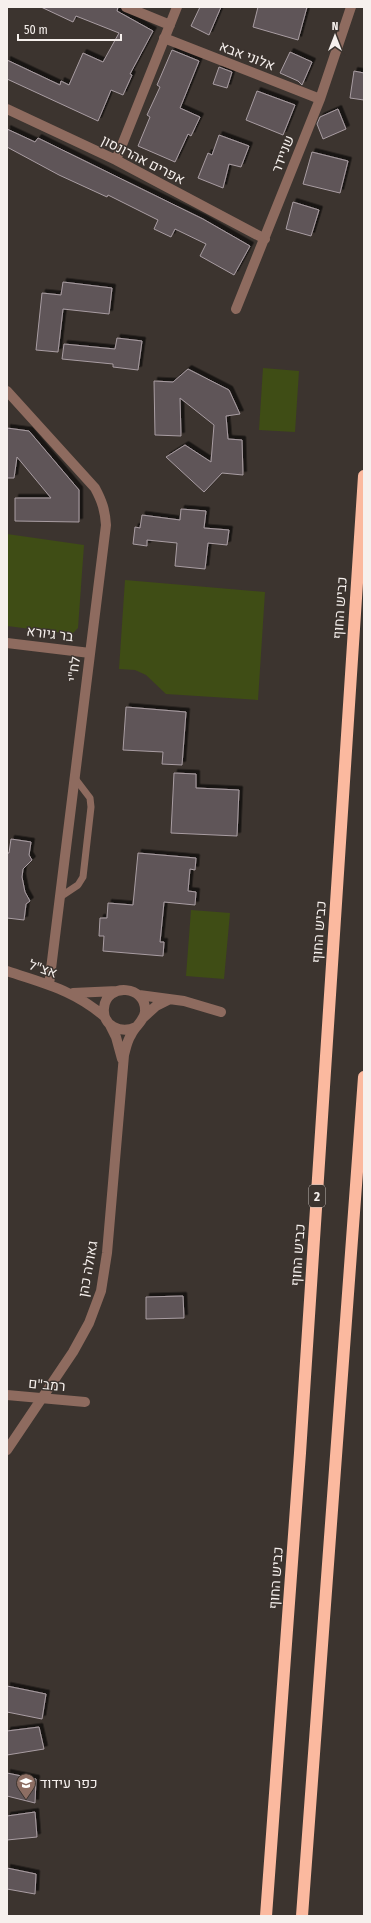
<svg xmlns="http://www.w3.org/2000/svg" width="371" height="1923" viewBox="0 0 371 1923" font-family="'Fira Sans Condensed',Heebo,sans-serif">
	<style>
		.green { fill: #3f4d15 }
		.building { fill: #5e5559; stroke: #a99da2; filter: url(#shadow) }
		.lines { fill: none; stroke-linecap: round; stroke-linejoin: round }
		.service { stroke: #8e6b5f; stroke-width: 7 }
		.minor { stroke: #8e6b5f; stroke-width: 10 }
		.motorway { stroke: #fbb99f; stroke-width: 12 }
		.labels { text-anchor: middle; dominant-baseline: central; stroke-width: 3; stroke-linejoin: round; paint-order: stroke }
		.shield { fill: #3c342f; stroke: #beb8b4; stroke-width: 1 }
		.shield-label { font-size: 13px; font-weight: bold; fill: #f6f0ed }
		.street-label { font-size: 14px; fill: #f6f0ed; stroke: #3c342f }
		.poi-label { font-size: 14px; fill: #f6f0ed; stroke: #3c342f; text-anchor: start }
	</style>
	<defs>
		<filter id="shadow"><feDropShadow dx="3.5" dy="-3.5" stdDeviation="0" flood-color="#0009"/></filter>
	</defs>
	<rect width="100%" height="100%" fill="#3c342f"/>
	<path class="green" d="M263 368 299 371 295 432 259 430Z
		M7 534 84 545 78 628 72 634 7 626Z
		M125 580 265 592 258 700 166 694 146 675 135 670 119 669Z
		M191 910 230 913 224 979 186 976Z"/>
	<path class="building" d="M41 7H118L117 11 153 31 130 74 132 75 123 95 111 90 98 121 7 79V60L60 85 61 81 69 85 83 53 103 62 119 33 76 16 73 22Z
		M200 7H221L209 35 191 26Z
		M258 7H307L298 40 253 27Z
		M172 50 199 61 180 108 200 117 191 136 188 134 175 162 138 146 150 117 147 115 160 87 157 85Z
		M290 52 312 62 302 85 298 81 280 73Z
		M219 67 232 72 227 88 213 84Z
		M354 71 364 73V100L350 98Z
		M257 91 295 105 283 135 246 120Z
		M338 109 346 129 323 139 317 124 320 117Z
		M7 129 35 142 38 138 203 219 250 246 234 275 200 256 206 244 175 229 171 237 154 229 158 220 108 195 107 197 59 175 7 147Z
		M219 135 249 146 241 167 229 164 223 188 198 178 208 153 212 155Z
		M312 152 348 161 340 193 303 184Z
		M293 202 319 210 311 236 286 229Z
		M63 282 112 288 109 314 63 309 58 352 36 350 42 293 61 295Z
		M117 338 142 341 138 370 113 367V364L62 359 64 344 115 349Z
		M188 369 229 390 240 414 226 416 228 439 242 440 243 475 222 473 204 492 166 457 185 445 211 462 214 425 180 398 181 436 155 435 154 381 173 382Z
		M7 428 29 431 79 490V522L15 521V498H51L17 457 14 478H7Z
		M181 509 206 511 204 528 229 530 227 545 208 543 205 569 175 566 177 543 147 540V546L133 544 135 527 140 528 142 515 180 520Z
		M126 707 186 712 182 765 162 764 163 752 123 750Z
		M174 773 196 774V788L239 790 237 836 171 833Z
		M11 839 31 842 29 855 32 860 23 869 22 877 25 892 30 901 26 904 24 920 7 918V853H9Z
		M138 853 196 858 195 870 190 869 188 891 196 892 195 905 164 902 160 942H164L163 956 103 951 104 936H99L100 918H107L108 903 133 905Z
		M183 1296 184 1318 146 1319V1297Z
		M7 1686 46 1694 42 1719 7 1712Z
		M39 1727 44 1749 7 1755V1731Z
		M7 1773 36 1779 35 1803 7 1796Z
		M35 1812 37 1837 7 1840V1816Z
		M7 1868 36 1874 35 1894 7 1889Z"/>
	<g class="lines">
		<path class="service" d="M60 897 78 885 83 877 91 807 90 798 74 777"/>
		<path class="minor" d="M126 7 170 25
			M164 38 320 99
			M7 109 116 160 265 239
			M116 160 177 7
			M236 309 320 99 351 7
			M7 391 95 488C102 501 105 510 106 525L49 985
			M7 643 90 653
			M7 971C45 984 74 990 105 1017
			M73 993 117 991
			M139 995 184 1001 221 1012
			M144 1017 156 1006 168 1000
			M110 1025 116 1037 122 1059
			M7 1395 85 1402
			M7 1450 73 1352 89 1323 101 1291 107 1253 124 1055C126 1048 127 1041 131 1035 135 1026 144 1021 145 1012 147 985 106 982 104 1008 102 1026 121 1034 136 1027"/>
		<path class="motorway" d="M266 1916 300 1453 364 476
			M302 1916 364 1077"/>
	</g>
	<defs>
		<symbol id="school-pin" viewBox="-11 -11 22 30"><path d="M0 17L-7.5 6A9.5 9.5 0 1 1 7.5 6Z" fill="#8d6e63" stroke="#3c342f"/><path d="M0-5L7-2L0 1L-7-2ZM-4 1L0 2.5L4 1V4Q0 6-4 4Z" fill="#fff"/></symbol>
	</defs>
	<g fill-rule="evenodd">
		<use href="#school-pin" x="15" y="1772" width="22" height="30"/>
	</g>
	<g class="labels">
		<rect class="shield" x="309" y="1185" width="16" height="22" rx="3"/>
		<g class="shield-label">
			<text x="317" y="1196">2</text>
		</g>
		<g class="street-label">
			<text transform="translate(247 56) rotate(21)">אלוני אבא</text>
			<text transform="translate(283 154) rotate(-69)">שניידר</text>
			<text transform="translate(143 160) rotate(27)">אפרים אהרונסון</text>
			<text transform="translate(340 608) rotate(-86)">כביש החוף</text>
			<text transform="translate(50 634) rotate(7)">בר גיורא</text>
			<text transform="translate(74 669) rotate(-83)">לח"י</text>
			<text transform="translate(319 932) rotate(-86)">כביש החוף</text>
			<text transform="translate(43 969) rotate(19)">אצ"ל</text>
			<text transform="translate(298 1255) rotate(-86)">כביש החוף</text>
			<text transform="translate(88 1269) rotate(-80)">גאולה כהן</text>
			<text transform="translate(47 1385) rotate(5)">רמב"ם</text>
			<text transform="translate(276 1578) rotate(-86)">כביש החוף</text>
		</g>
		<g class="poi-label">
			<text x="40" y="1783">כפר עידוד</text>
		</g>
	</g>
	<rect width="371" height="1923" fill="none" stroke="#f6f0ed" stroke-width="16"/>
	<g transform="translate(335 36)" stroke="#3c342f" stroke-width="3" paint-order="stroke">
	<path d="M0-3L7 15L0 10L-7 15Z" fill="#f6f0ed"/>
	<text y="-6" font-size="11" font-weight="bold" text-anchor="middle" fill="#f6f0ed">N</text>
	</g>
	<path d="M18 34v6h103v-6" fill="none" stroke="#f6f0ed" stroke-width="2"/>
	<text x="24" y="34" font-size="12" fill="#f6f0ed" stroke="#3c342f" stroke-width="3" paint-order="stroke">50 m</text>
</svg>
